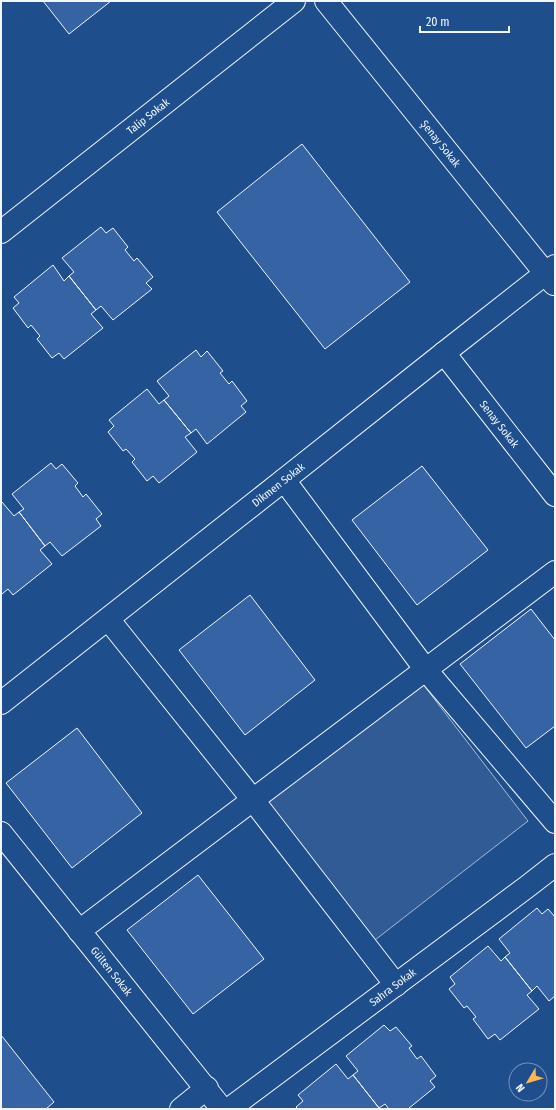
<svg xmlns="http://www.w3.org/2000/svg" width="556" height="1110" viewBox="0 0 556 1110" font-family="'Fira Sans Condensed',sans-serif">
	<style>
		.parking { fill: #305b95; stroke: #a8bbd7 }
		.building { fill: #3563a3; stroke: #f2f6ff }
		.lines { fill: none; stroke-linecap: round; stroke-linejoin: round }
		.minor-casing { stroke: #f2f6ff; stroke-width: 24 }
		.minor { stroke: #1f4e8c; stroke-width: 22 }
		.labels { text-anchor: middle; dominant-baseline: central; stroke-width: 3; stroke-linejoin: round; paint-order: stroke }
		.street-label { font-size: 11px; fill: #f2f6ff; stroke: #1f4e8c }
	</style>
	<rect width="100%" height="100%" fill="#1f4e8c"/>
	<path class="parking" d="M419 679 528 821 375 940 264 798Z"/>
	<path class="building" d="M43 1H111L69 34Z
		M302 144 410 282 325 349 217 212Z
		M101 227 106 233 113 228 128 247 125 250 134 261 137 258 153 277 146 283 152 289 113 320 101 306 96 310 69 276 74 272 62 258Z
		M53 265 64 281 69 276 96 310 91 314 103 328 64 359 59 353 52 358 37 339 40 336 31 325 28 328 13 308 19 303 14 297Z
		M196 350 201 357 207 351 223 371 220 373 229 384 232 381 247 401 241 406 246 412 207 444 196 429 191 433 164 400 169 396 157 381Z
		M147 389 159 404 164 400 191 433 185 437 197 452 159 483 153 476 147 481 132 462 135 459 126 449 123 451 108 432 114 426 109 420Z
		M51 463 56 469 62 464 78 483 75 486 83 497 86 494 102 514 96 519 101 526 62 556 50 542 45 546 19 512 24 509 12 494Z
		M422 466 488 550 417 605 352 520Z
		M2 502 14 516 19 512 45 546 40 550 52 564 13 595 8 589 2 594 1 593V503Z
		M250 595 315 680 245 735 179 650Z
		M531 609 555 640V726L526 748 460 664Z
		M77 728 142 813 72 868 6 783Z
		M198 875 264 959 193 1014 127 930Z
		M537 908 542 914 548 909 555 917V996L549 1001 537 986 532 991 505 957 510 953 499 939Z
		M488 946 501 961 505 957 532 991 527 995 539 1009 500 1040 495 1034 488 1039 473 1019 476 1017 467 1006 464 1008 449 989 455 984 450 977Z
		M384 1025 390 1031 396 1027 412 1046 409 1048 417 1059 421 1056 436 1076 430 1081 435 1087 408 1109H389L385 1104 379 1108 353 1075 358 1071 346 1056Z
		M1 1035 54 1102 46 1109H1Z
		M336 1064 348 1079 353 1075 379 1108 378 1109H298L296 1107 303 1101 298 1095Z"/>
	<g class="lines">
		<defs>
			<g id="minor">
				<path id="s1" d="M326 1 554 284"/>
				<path id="s2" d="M1 232 294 1"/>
				<path id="s3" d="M444 353 555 495"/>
				<path d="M284 480 426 670 555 822"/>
				<path d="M108 619 253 800 396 985"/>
				<path id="s4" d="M1 703 284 480 444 353 555 266"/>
				<path id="s5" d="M1 833 222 1109"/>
				<path d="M79 931 555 572"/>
				<path d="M181 1109 207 1088"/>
				<path id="s6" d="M229 1109 528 886 555 865"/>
			</g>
		</defs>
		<use href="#minor" class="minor-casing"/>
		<use href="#minor" class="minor"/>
	</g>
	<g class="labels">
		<g class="street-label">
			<text stroke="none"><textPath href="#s2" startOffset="187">Talip Sokak</textPath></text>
			<text stroke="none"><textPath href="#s1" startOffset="183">Şenay Sokak</textPath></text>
			<text stroke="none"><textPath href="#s3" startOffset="90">Senay Sokak</textPath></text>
			<text stroke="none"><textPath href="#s4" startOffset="353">Dikmen Sokak</textPath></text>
			<text stroke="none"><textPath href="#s5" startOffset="177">Gülten Sokak</textPath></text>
			<text stroke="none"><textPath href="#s6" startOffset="204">Sahra Sokak</textPath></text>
		</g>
	</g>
	<rect width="556" height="1110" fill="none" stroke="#f2f6ff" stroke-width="4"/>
	<g transform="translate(528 1082) rotate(232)"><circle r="19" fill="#1f4e8c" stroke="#7391ba"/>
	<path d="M0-3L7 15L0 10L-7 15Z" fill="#ffb74d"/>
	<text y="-6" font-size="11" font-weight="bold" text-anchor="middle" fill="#f2f6ff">N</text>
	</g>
	<path d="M420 26v6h89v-6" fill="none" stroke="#f2f6ff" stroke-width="2"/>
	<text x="426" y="26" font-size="12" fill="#f2f6ff" stroke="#1f4e8c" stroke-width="3" paint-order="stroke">20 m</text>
</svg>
